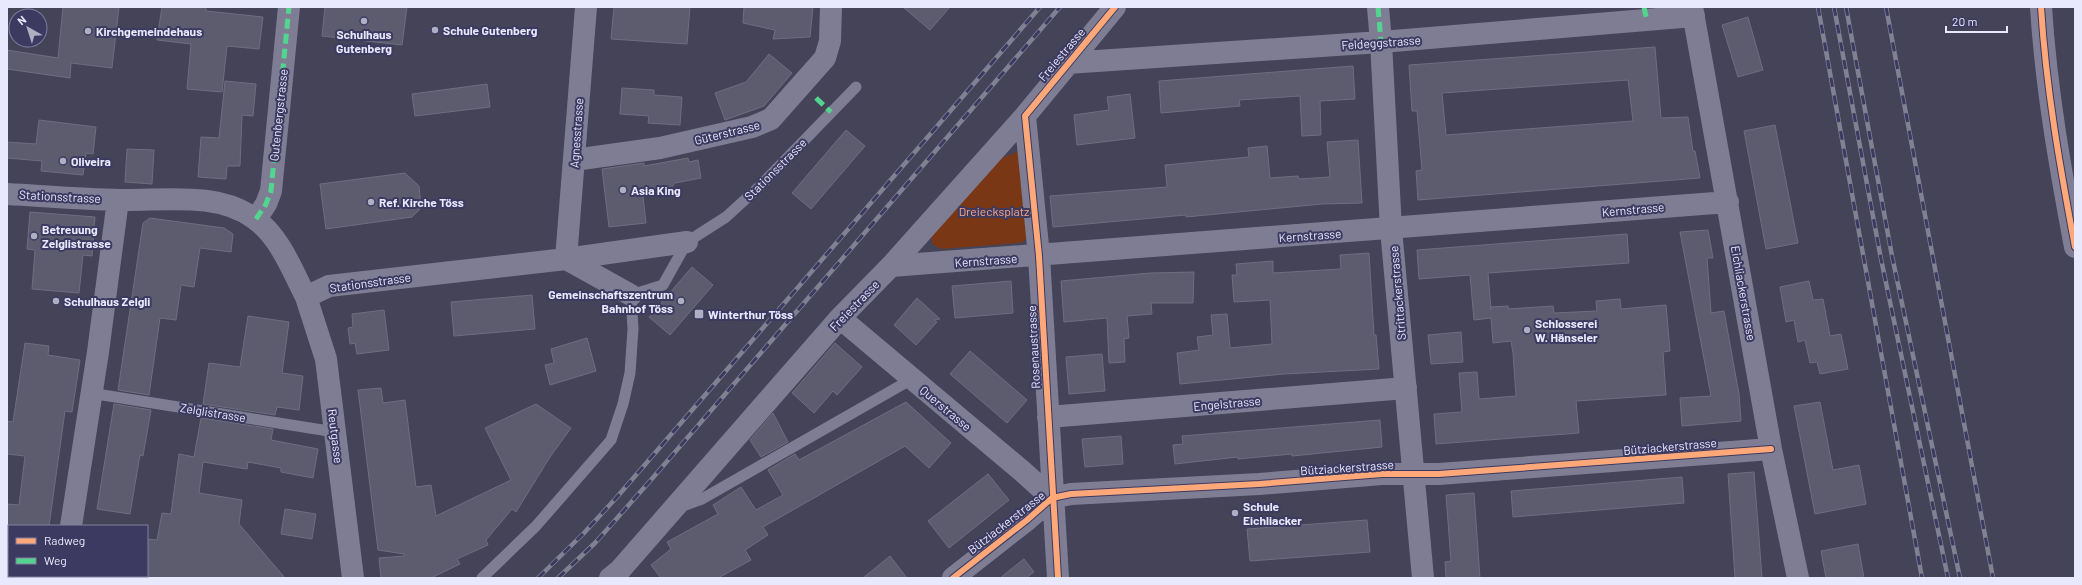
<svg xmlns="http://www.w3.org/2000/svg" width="2082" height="585" viewBox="0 0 2082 585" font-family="Barlow,sans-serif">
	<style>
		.green { fill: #7a3716 }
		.building { fill: #5d5c6e; stroke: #6e6e80; fill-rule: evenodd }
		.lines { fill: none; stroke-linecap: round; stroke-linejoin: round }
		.lane { stroke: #7e7d94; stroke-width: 11 }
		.street { stroke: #7e7d94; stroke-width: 22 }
		.secondary { stroke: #807e97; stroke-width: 22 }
		.rail-casing { stroke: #818194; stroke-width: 4.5 }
		.rail { stroke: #3c3a61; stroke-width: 3; stroke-dasharray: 9; stroke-linecap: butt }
		.quiet { stroke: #53d58f; stroke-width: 5; stroke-dasharray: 10 5; stroke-linecap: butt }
		.cycleway-casing { stroke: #3c3a61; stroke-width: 8 }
		.cycleway { stroke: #fea87a; stroke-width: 6 }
		.poi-dot { fill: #afafc3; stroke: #3c3a61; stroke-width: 1.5 }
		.labels { text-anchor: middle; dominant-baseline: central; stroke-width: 4; stroke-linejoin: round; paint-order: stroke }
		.poi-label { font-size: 12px; font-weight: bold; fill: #e8e9fd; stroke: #3c3a61; text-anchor: start }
		.street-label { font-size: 12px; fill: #e8e9fd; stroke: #3c3a61 }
		.park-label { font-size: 12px; fill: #fca681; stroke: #3c3a61 }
	</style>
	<rect width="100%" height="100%" fill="#444358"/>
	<path class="green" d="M1020 151 1028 236 1023 242 1019 243 942 249 933 245 931 237 999 159Z"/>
	<path class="building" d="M63 7H119L112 68 71 63 70 78 7 69V50L58 58Z
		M162 7H206V11L263 17 259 49 227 46 222 92 187 89 191 44 157 40Z
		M325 7H407L402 45 322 36Z
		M614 7H690L687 44 611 39Z
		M744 7H813L810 37 773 39 775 30 743 23Z
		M903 7H950L930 30Z
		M1748 17 1763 70 1738 77 1722 25Z
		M1655 47 1661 118 1688 117 1693 151H1695L1700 178 1418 200 1416 171 1422 170 1417 111H1412L1409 65ZM1628 80 1633 121 1446 135 1442 93Z
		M769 54 792 73 764 106 725 120 715 93 746 82Z
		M1353 66 1355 99 1320 101 1321 135 1302 136 1300 96 1239 100 1240 106 1161 113 1159 81Z
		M225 81 256 84 253 116 242 115 240 166H227L226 179 198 177 201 137 219 138Z
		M487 84 490 107 415 116 412 94Z
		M622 88 654 90V95L682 97 680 125 648 123 649 116 620 114Z
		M1130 94 1135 138 1077 145 1074 115 1109 110 1107 97Z
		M39 120 96 127 93 154 86 153 83 175 41 171 42 161 7 158V142L36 144Z
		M1775 125 1798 243 1766 249 1744 131Z
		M846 130 865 146 811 209 792 193Z
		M1358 140 1362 203 1322 204 1186 217V215L1053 227 1050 196 1167 187 1165 165 1249 157 1248 148 1267 146 1270 178 1298 176 1299 179 1330 177 1327 142Z
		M127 149 154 150 152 184 125 182Z
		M688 158 689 162 698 160 701 178 675 183 666 194 643 196 646 223 609 227 602 169 644 163V166Z
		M405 173 419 186 421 208 412 217 326 229 320 184Z
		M30 212 95 217 92 256 83 255 79 293 32 289 35 250 27 249Z
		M150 218 224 228 233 234 231 252 200 248 194 287 181 285 176 320 160 318 149 395 118 390 143 223Z
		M1708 230 1713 258H1707L1711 313 1724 311 1739 394 1741 421 1682 426 1680 398 1711 396 1680 232Z
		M1627 234 1629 263 1488 273 1491 310V307L1508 306V309L1553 306 1554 313 1597 311 1596 301 1620 299 1621 309 1666 305 1670 351 1663 352 1666 395 1576 401 1579 433 1436 444 1434 414 1462 412 1459 373 1477 372 1479 399 1516 396 1513 353 1511 341 1493 343 1491 318 1474 320 1470 275 1419 279 1417 250Z
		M1369 253 1374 335H1376L1379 369 1284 374 1180 384 1177 353 1199 350 1197 337 1213 335 1211 315 1227 314 1230 348 1272 344 1270 300 1234 302 1232 275H1237L1236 264 1273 261V273L1341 269 1340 255Z
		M692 267 713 285 670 335 649 317Z
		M1194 272 1193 303H1151L1152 314 1127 316 1129 338 1124 339 1125 362 1109 363 1107 318 1064 322 1061 281 1150 273Z
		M1011 281 1013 313 955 318 952 286Z
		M1809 281 1813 300 1823 299 1830 336 1841 334 1848 369 1820 374 1817 362 1810 363 1805 340 1798 342 1794 320 1786 322 1780 287Z
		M532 295 535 329 454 336 451 302Z
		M917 298 940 319 934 320 937 322 916 345 894 325Z
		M384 310 389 350 357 354 355 343 350 344 348 328 353 327 352 314Z
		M248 316 289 322 282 373 303 376 299 410 277 407 275 415 203 404 209 363 240 367Z
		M1461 332 1463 362 1431 364 1428 335Z
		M587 338 596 371 550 385 545 365 554 363 551 349Z
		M25 343 49 346 48 355 80 360 72 412 65 411 49 526H7V504L19 505 25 456 7 454V421L13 422Z
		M835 343 862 367 837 395 833 391 814 413 792 393Z
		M970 351 1027 400 1007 423 950 374Z
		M1102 354 1105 391 1069 394 1066 357Z
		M381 388 383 403 405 400 416 487 431 485 436 516 511 480 485 428 536 404 571 428 550 457 516 512 512 509 486 540 488 545 457 559 460 564 431 578H381L379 558 404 556V554L378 550 358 390Z
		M906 402 951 443 929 468 905 446 763 527 768 535 745 550 751 560 718 578H661L651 565 671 549 667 542 718 514 713 505 741 487 756 510 783 495 768 470 795 454 799 460Z
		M1820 402 1833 470 1859 465 1866 504 1815 514 1794 406Z
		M114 404 151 410 143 456 140 455 130 514 97 509Z
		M773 413 788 442 761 457 750 440Z
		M201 418 273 429 271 440 318 449 313 478 281 472V468L248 462 247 469 203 462 199 493 242 500 239 524 285 578H147V539L157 540 162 513 171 514 179 454 194 457Z
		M1380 420 1382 447 1292 456V454L1238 459V457L1175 464 1173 445 1183 444 1182 436Z
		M1121 436 1123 464 1085 467 1082 439Z
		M1754 472 1762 578H1735L1728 474Z
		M988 474 1009 500 949 548 928 521Z
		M1682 477 1684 503 1513 517 1511 491Z
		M1474 493 1480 578H1446L1445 562 1451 561 1446 495Z
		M285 509 316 514 312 539 281 534Z
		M1367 520 1370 552 1250 561 1247 529Z
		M1858 544 1864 578H1826L1821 551Z
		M890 556 907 578H863Z
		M1024 559 1034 572 1026 578H1000Z"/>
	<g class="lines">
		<path class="lane" d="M90 393 335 432
			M680 507 702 499 912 379
			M482 578 536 526 611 440 623 404 630 373 633 329 631 295 663 285 687 242 726 217 760 186 856 87"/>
		<path class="street" d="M586 7 566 259 687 242
			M1378 7 1381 42 1391 229 1423 578
			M1692 7 1771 449 1798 578
			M1067 63 1381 42 1694 16
			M1025 116 1039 256 1058 578
			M574 160 660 148 752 127 771 119 825 58 830 41 831 7
			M7 194C44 196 82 199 119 200 163 201 218 191 255 219 280 237 292 270 306 297L329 286 566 259 631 295
			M256 219 266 204 271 191 289 7
			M891 266 1728 202
			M306 297 326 359 353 578
			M840 318 1022 471 1052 498
			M1048 417 1406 388
			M71 526 98 352 118 200
			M62 578V576
			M610 578 620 570 840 318 891 266 1025 116 1115 7
			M953 578 1027 520 1052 498 1071 494 1259 484 1382 474H1439L1771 449"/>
		<path class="secondary" d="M2041 7C2046 88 2060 167 2075 247"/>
		<defs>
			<path id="rail" d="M1818 7 1922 578
				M1834 7 1881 259 1948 578
				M1846 7 1892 256 1960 578
				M1886 7 1993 578
				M538 578 584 533 617 497 1040 7
				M558 578 595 543 650 481 1060 7"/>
		</defs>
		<use href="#rail" class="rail-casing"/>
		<use href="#rail" class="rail"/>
		<path class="quiet" d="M1378 7 1381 42
			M1644 7 1647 21
			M816 98 831 112
			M256 219 266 204 271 191 289 7"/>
		<defs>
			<path id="cycleway" d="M2041 7C2046 88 2060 167 2075 247
				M953 578 1027 520 1052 498 1071 494 1259 484 1382 474H1439L1771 449
				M1058 578 1039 256 1025 116 1115 7"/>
		</defs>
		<use href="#cycleway" class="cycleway-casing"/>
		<use href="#cycleway" class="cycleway"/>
	</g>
	<g class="poi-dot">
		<circle cx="364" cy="21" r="4"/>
		<circle cx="435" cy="30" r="4"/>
		<circle cx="88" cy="31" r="4"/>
		<circle cx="63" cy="161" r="4"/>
		<circle cx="623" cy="190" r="4"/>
		<circle cx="371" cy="202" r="4"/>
		<circle cx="34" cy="236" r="4"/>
		<circle cx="56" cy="301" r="4"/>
		<circle cx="681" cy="301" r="4"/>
		<rect x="694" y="309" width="10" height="10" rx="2"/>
		<circle cx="1527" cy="330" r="4"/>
		<circle cx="1235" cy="513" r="4"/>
	</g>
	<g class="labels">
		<g class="poi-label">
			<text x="443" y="30">Schule Gutenberg</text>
			<text x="96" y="31">Kirchgemeindehaus</text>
			<text x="364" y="34" text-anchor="middle">Schulhaus<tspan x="364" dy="14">Gutenberg</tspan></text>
			<text x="71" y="161">Oliveira</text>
			<text x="631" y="190">Asia King</text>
			<text x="379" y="202">Ref. Kirche Töss</text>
			<text x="42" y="229">Betreuung<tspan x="42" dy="14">Zelglistrasse</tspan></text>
			<text x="673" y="294" text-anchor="end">Gemeinschaftszentrum<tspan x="673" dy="14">Bahnhof Töss</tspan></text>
			<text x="64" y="301">Schulhaus Zelgli</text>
			<text x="708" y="314">Winterthur Töss</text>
			<text x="1535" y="323">Schlosserei<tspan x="1535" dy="14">W. Hänseler</tspan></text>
			<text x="1243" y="506">Schule<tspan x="1243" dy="14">Eichliacker</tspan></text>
		</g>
		<g class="street-label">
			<text transform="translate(1381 42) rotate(-4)">Feldeggstrasse</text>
			<text transform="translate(1061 54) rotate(-50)">Freiestrasse</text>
			<text transform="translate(278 115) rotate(-84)">Gutenbergstrasse</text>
			<text transform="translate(727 132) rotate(-14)">Güterstrasse</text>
			<text transform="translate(576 133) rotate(-86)">Agnesstrasse</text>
			<text transform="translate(775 169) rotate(-45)">Stationsstrasse</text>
			<text transform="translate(60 196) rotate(3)">Stationsstrasse</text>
			<text transform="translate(1633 209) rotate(-5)">Kernstrasse</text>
			<text transform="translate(1310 235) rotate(-4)">Kernstrasse</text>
			<text transform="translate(986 260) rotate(-4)">Kernstrasse</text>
			<text transform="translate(370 282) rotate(-8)">Stationsstrasse</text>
			<text transform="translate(1397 293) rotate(-95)">Strittackerstrasse</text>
			<text transform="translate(1744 293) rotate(80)">Eichliackerstrasse</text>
			<text transform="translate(854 305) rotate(-46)">Freiestrasse</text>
			<text transform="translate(1033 347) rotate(-93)">Rosenaustrasse</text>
			<text transform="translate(1227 403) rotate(-5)">Engelstrasse</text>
			<text transform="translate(946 408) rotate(40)">Querstrasse</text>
			<text transform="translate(213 412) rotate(9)">Zelglistrasse</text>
			<text transform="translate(336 436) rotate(83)">Reutgasse</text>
			<text transform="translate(1670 446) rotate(-5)">Bütziackerstrasse</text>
			<text transform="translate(1347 467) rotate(-4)">Bütziackerstrasse</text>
			<text transform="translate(1006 522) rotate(-38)">Bütziackerstrasse</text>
		</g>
		<g class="park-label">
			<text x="994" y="211">Dreiecksplatz</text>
		</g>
	</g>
	<rect width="2082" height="585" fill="none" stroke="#e8e9fd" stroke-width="16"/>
	<rect x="8" y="525" width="140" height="52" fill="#3c3a61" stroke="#81809f"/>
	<rect x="16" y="538" width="20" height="6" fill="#fea87a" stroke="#81809f"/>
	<text x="44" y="545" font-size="12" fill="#e8e9fd">Radweg</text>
	<rect x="16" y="558" width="20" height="6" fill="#53d58f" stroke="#81809f"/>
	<text x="44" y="565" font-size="12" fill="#e8e9fd">Weg</text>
	<g transform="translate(28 28) rotate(321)"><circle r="19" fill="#3c3a61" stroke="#81809f"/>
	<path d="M0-3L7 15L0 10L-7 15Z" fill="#afafc3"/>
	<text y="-6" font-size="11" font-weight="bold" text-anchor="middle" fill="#e8e9fd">N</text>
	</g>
	<path d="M1946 26v6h61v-6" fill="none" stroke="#e8e9fd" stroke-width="2"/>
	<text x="1952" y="26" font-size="12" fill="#e8e9fd" stroke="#3c3a61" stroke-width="3" paint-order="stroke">20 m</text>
</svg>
